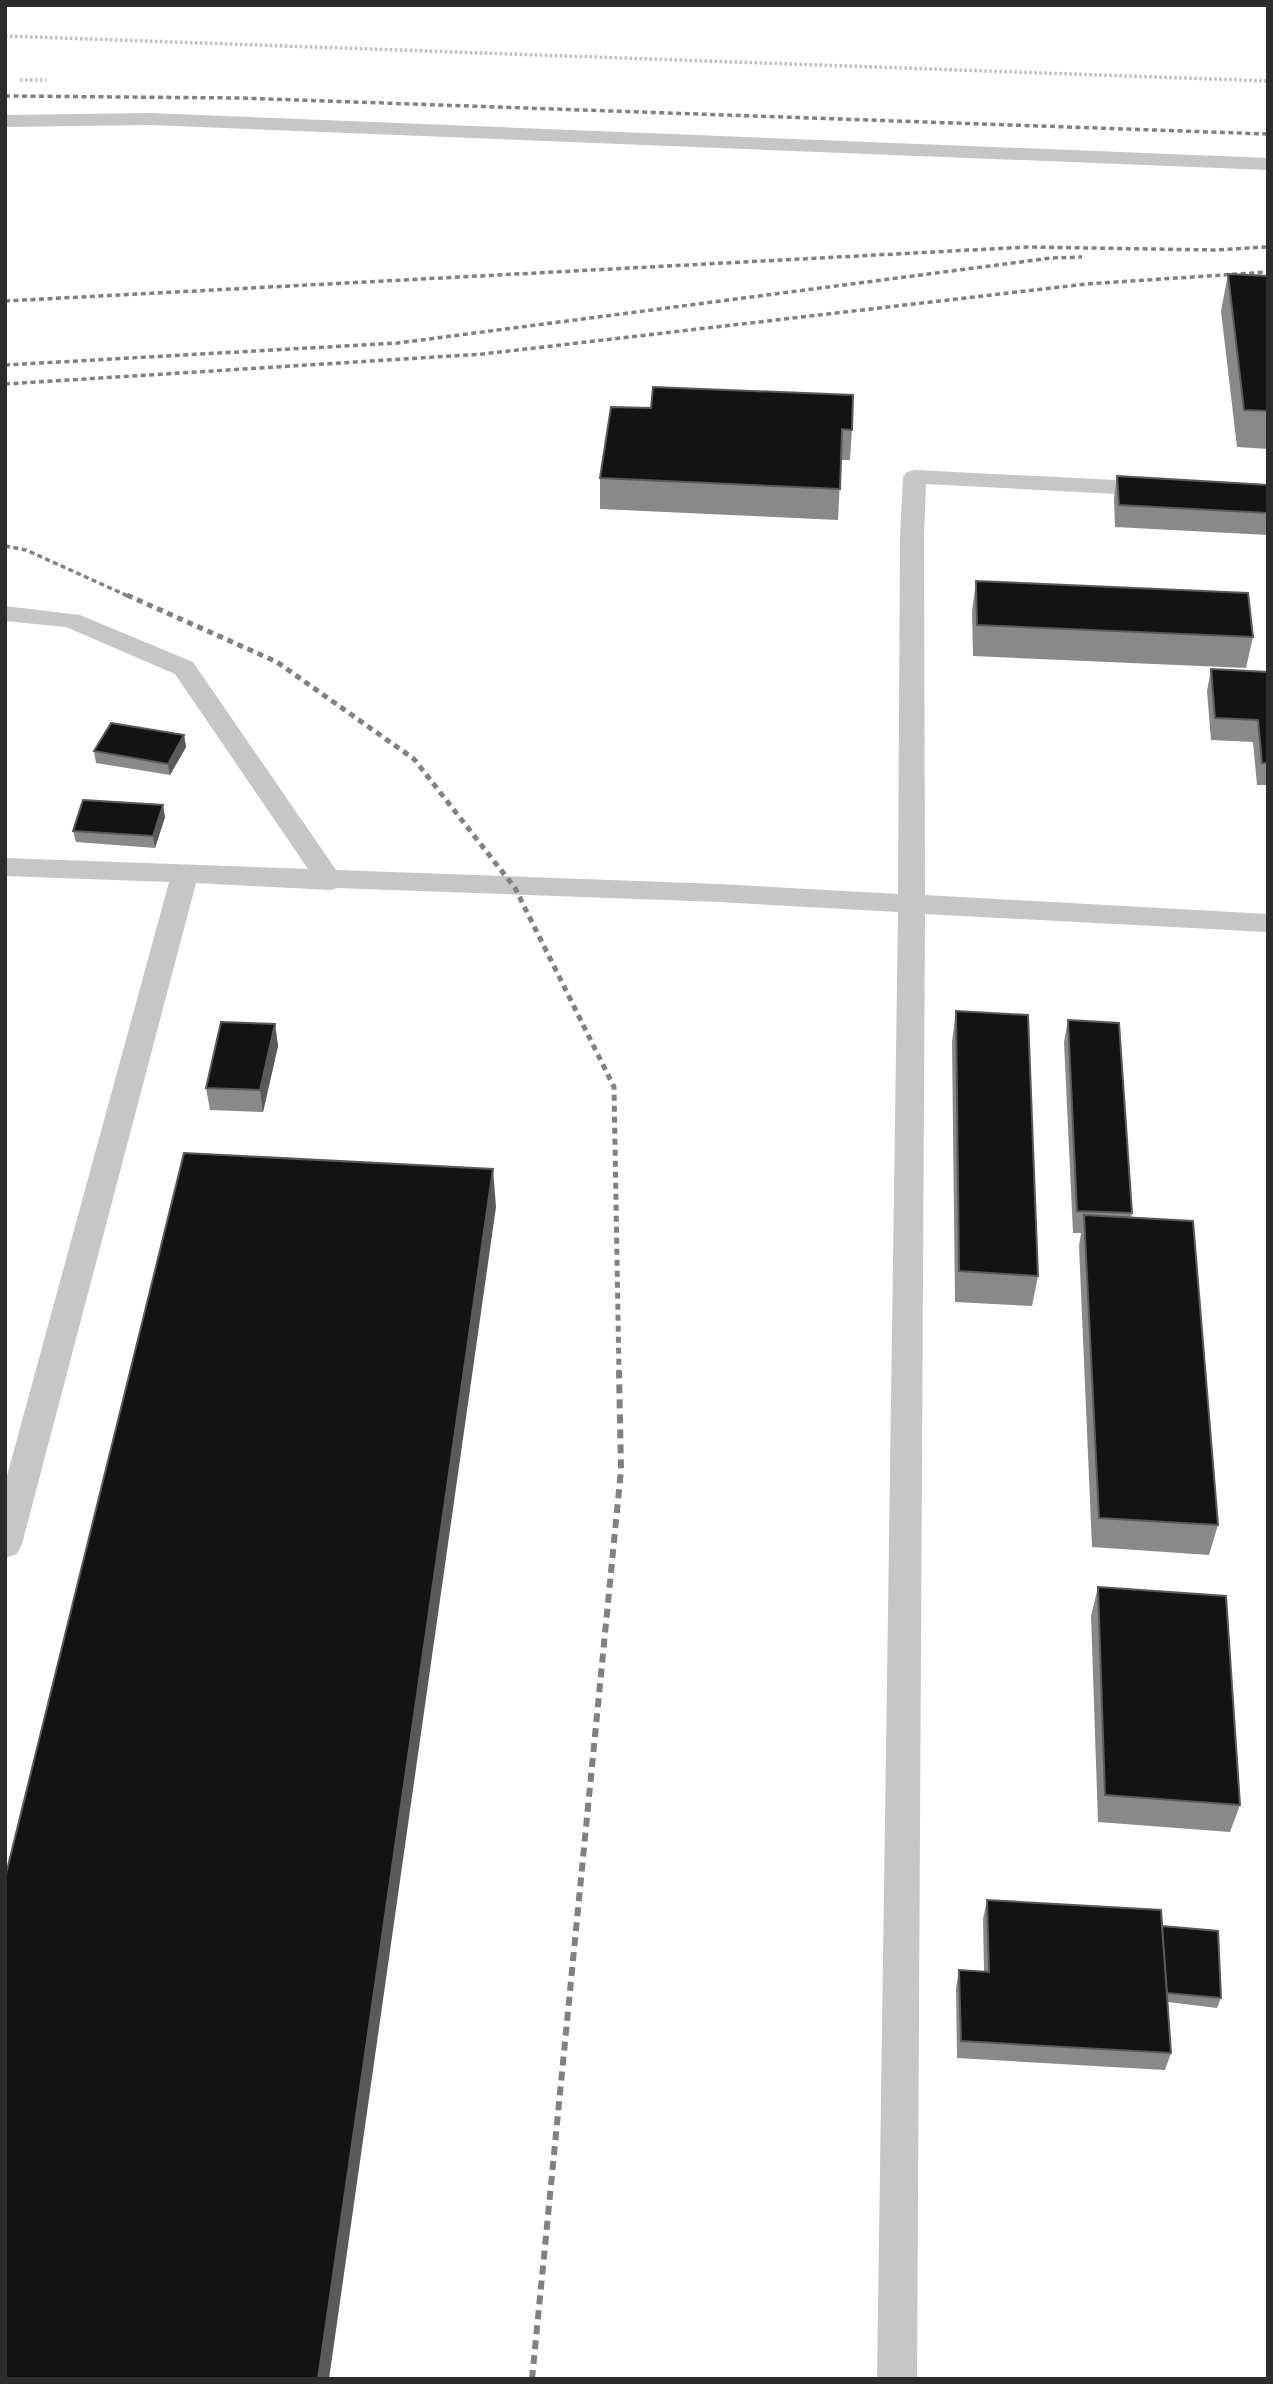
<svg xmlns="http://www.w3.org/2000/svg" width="1273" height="2384" viewBox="0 0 1273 2384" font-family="'DM Sans',sans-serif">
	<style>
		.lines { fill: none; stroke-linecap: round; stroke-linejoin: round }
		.path { stroke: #c0c0c0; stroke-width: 3.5; stroke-dasharray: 2.5 2.5; stroke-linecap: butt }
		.service { fill: #c6c6c6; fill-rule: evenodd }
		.rail-far2 { stroke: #818181; stroke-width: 3.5; stroke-dasharray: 5 3.5; stroke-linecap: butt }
		.rail-far1 { stroke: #818181; stroke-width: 5; stroke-dasharray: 6 5; stroke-linecap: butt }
		.rail { stroke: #818181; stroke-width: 6; stroke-dasharray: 9 6; stroke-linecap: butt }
		.wall { fill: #898989 }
		.shaded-wall { fill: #5a5a5a }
		.building { fill: #131313; stroke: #5a5a5a; stroke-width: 2 }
	</style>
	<rect width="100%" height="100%" fill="#fff"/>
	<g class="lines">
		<path class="path" d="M5 36 1268 81
			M20 80H46"/>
		<path class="service" d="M149 113 1268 158V170L149 125 5 127V115Z
			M915 470 1154 482 1162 484 1166 489 1162 494 1154 496 926 484 924 536 925 895 1268 914V932L925 914 917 2379H877L898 912 719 902 337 888 330 890 196 883 22 1544 17 1554 5 1558V1483L169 882 5 876V858L308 869 175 674 66 627 5 621V606L80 615 193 662 336 870 719 884 898 894 900 536 903 477 907 472Z"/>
		<path class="rail-far2" d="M5 96 240 98 1268 134
			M5 301 1028 247 1215 250 1268 247
			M5 365 398 343 1051 258 1082 257
			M5 384 483 354 1086 284 1268 272
			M5 546 26 550 130 597"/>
		<path class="rail-far1" d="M127 595 277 662 414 759 515 888 614 1087 619 1373"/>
		<path class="rail" d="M532 2379 621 1470 619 1371"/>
	</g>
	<path class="wall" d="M1228 274 1268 276V449L1237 447 1221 311Z
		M611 407 852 430 850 460H841L838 520 600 509V478Z
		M1117 476 1268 485V535L1115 527 1114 498Z
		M976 581 1253 637 1246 668 973 656 972 612Z
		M1211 669 1268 672V785H1257L1253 742 1211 740 1207 691Z
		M184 735 186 747 170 775 96 763 94 751Z
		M165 817 155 848 76 842 73 831Z
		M956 1011 1038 1276 1032 1306 955 1302 952 1042Z
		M1068 1020 1132 1213 1131 1218 1218 1525 1209 1555 1092 1547 1079 1246 1081 1233H1073L1064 1042Z
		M275 1024 278 1046 263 1112 210 1110 206 1088Z
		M1098 1587 1240 1805 1230 1832 1098 1822 1091 1616Z
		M987 1900 1162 1926 1221 1998 1217 2008 1168 2002 1171 2053 1165 2070 957 2058 956 1988 959 1970 984 1971 983 1919Z"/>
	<path class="shaded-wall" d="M184 735 186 747 170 775 168 764Z
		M163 805 165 817 155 848 153 836Z
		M275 1024 278 1046 263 1112 260 1090Z
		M493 1169 496 1207 329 2379H318Z"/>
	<path class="building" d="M1228 274 1268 276V411L1244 410Z
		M653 387 853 395 852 430 842 429 840 489 600 478 611 407 651 408Z
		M1117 476 1268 485V513L1119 505Z
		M976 581 1248 593 1253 637 977 625Z
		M1211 669 1268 672V763H1262L1258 720 1215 718Z
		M111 723 184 735 168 764 94 751Z
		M83 800 163 805 153 836 73 831Z
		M956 1011 1028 1015 1038 1276 959 1271Z
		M1068 1020 1119 1023 1132 1213 1077 1211Z
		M221 1022 275 1024 260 1090 206 1088Z
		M184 1153 493 1169 318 2379H5V1878Z
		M1084 1215 1193 1221 1218 1525 1099 1518Z
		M1098 1587 1226 1596 1240 1805 1105 1795Z
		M987 1900 1161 1910 1171 2053 961 2041 959 1970 989 1972Z
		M1162 1926 1218 1931 1221 1998 1167 1993Z"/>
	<rect width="1273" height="2384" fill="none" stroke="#2c2c2c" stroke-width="14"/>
</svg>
